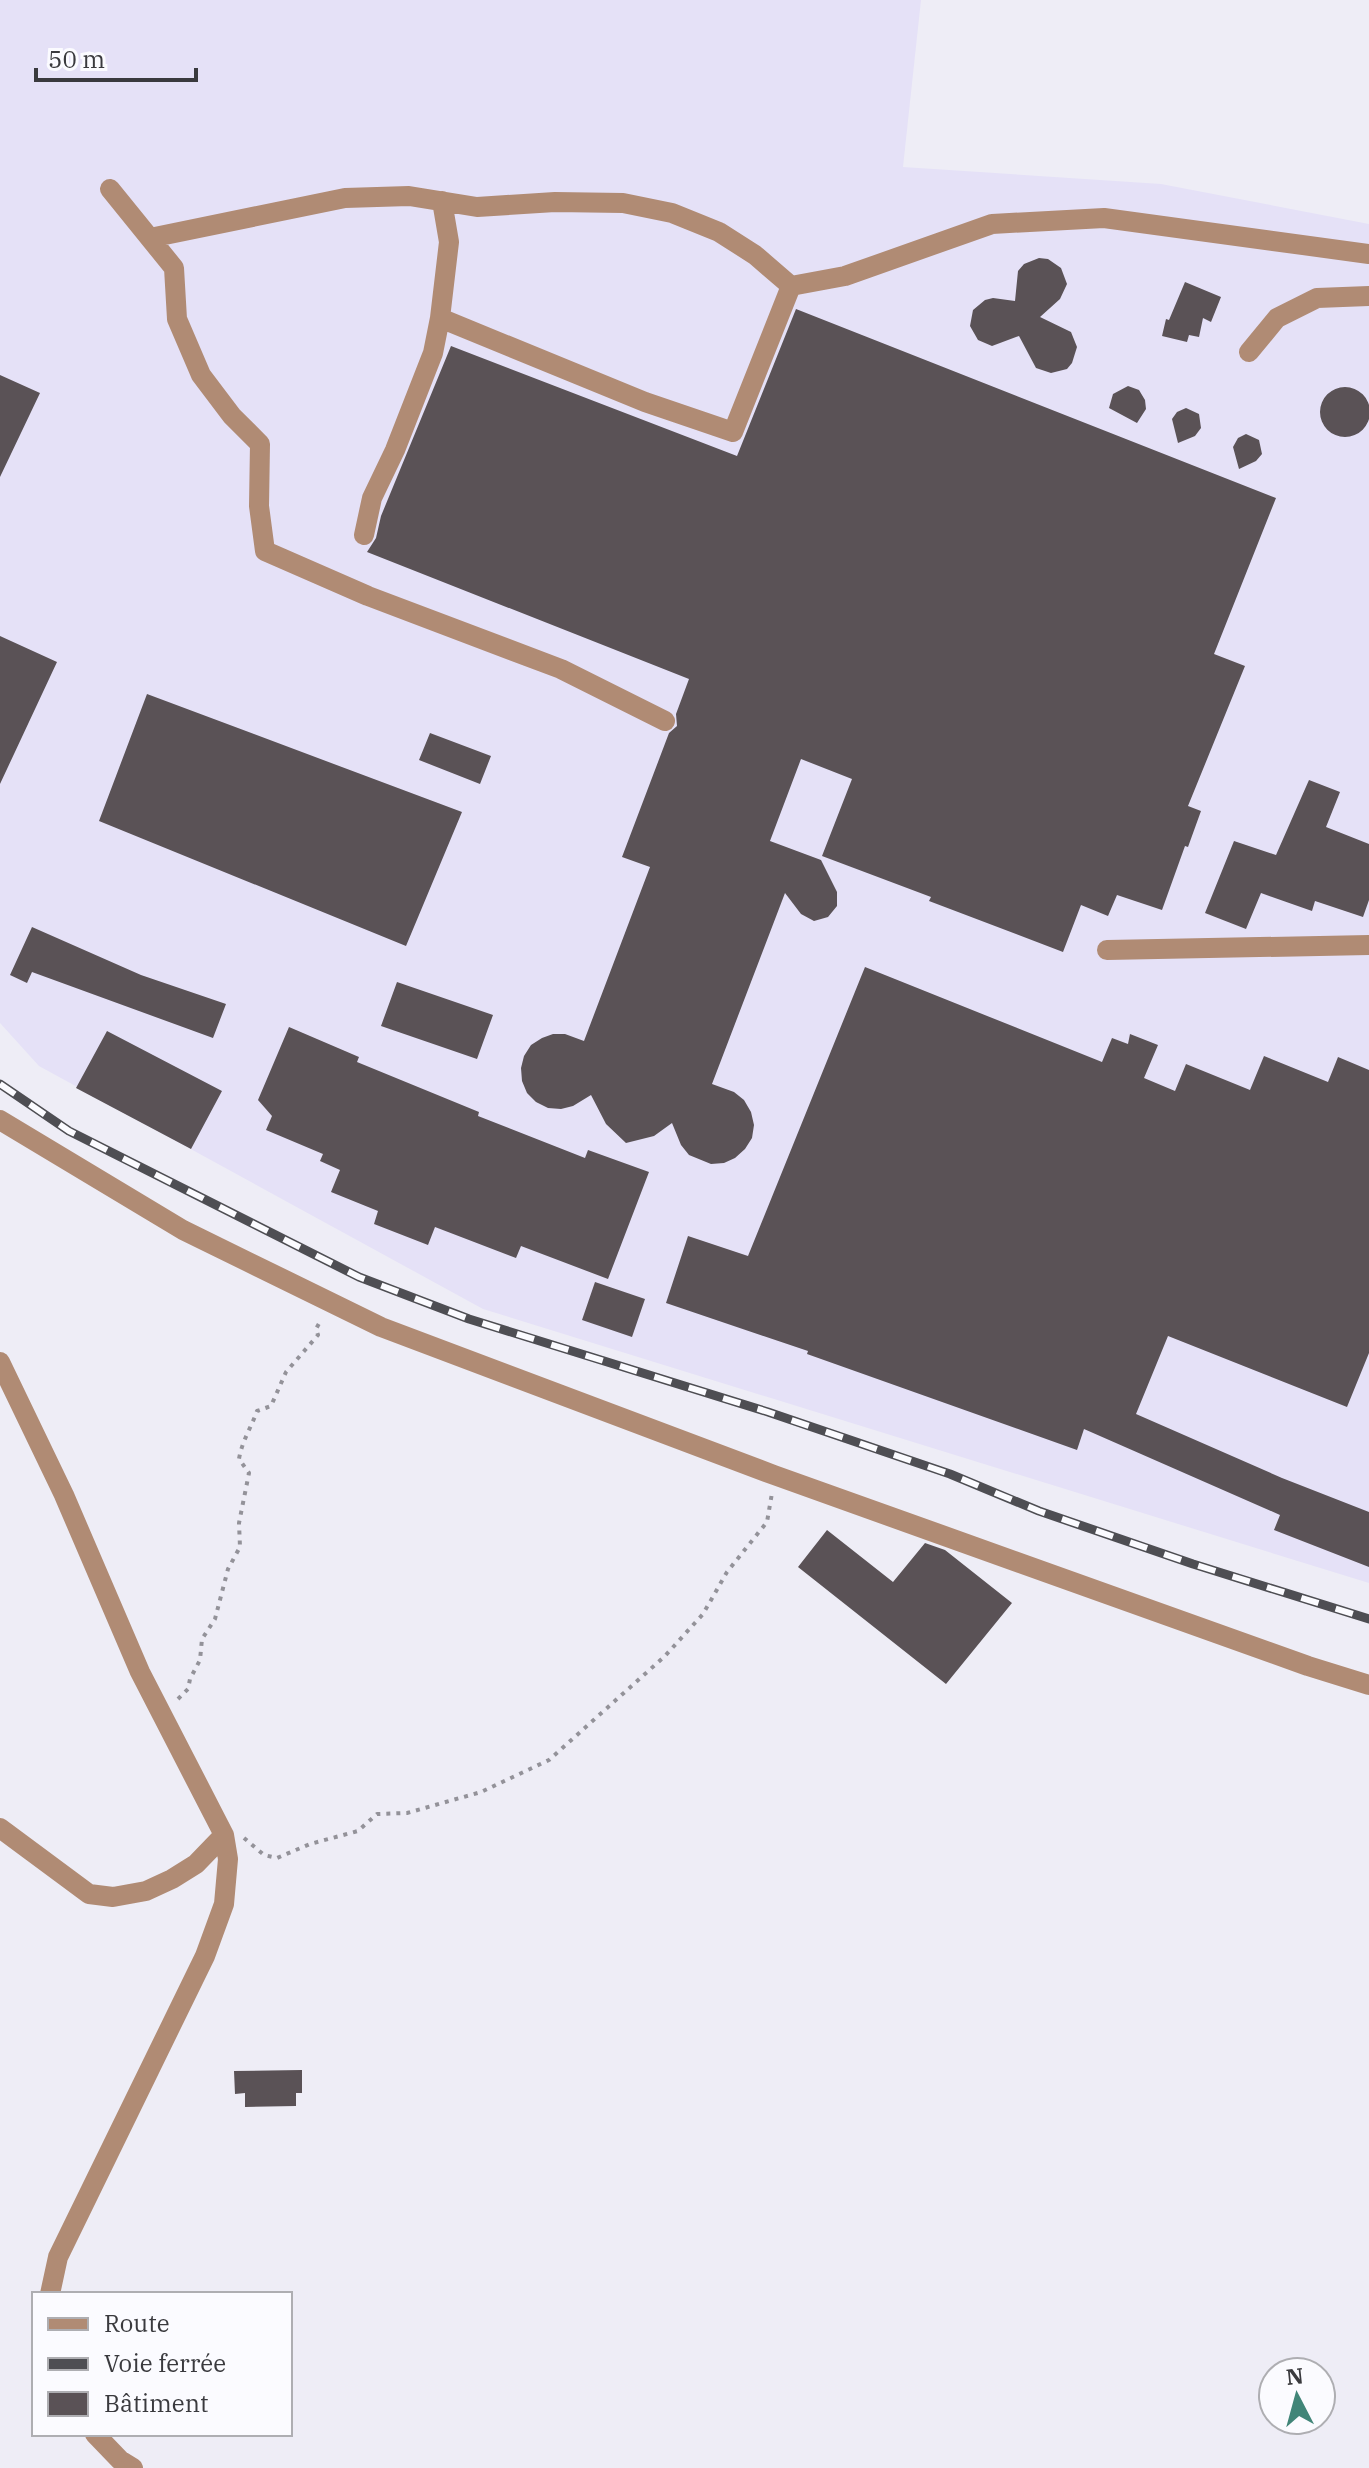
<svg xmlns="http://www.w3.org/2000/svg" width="1369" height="2468" viewBox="0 0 1369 2468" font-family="'IBM Plex Serif',serif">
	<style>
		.industrial { fill: #e5e1f7 }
		.building { fill: #5a5256 }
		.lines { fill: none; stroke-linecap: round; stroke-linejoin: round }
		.path { stroke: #939299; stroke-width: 4; stroke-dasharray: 4 6; stroke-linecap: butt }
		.minor { stroke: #b08b74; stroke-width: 20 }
		.rail-casing { stroke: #4e4e53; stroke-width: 9 }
		.rail { stroke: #fbfbff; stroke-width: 6; stroke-dasharray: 18; stroke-linecap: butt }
	</style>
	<rect width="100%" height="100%" fill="#eeedf6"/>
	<path class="industrial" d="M0 0H921L903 167 1161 184 1369 224V1583L483 1309 39 1066 0 1023Z"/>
	<path class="building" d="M1039 258 1048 259 1061 268 1067 284 1060 299 1040 317 1071 332 1077 347 1072 363 1067 369 1051 373 1036 368 1019 336 992 346 978 340 970 326 973 310 985 300 993 298 1015 301 1018 271 1024 264Z
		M1185 282 1221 297 1211 322 1203 318 1199 337 1189 335 1187 342 1162 336 1166 319 1169 320Z
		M796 309 1276 498 1214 654 1245 666 1188 806 1201 811 1188 847 1185 846 1162 910 1117 895 1108 916 1081 905 1063 952 929 901 931 897 822 856 852 779 801 759 770 841 821 860 837 892V906L828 917 814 921 801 914 785 893 712 1084 734 1092 744 1100 751 1112 754 1125 752 1138 745 1149 735 1158 724 1163 711 1164 689 1155 681 1145 672 1123 654 1136 626 1143 606 1124 591 1095 573 1106 561 1109 548 1108 536 1102 527 1093 522 1081 521 1068 524 1056 531 1045 542 1038 553 1034H565L584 1041 650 867 622 857 669 733 677 726 676 714 689 679 367 552 376 538 381 516 451 346 737 456Z
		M0 375 40 393 0 477Z
		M1128 386 1139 390 1145 400 1146 409 1137 423 1109 408 1113 394Z
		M1320 412a25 25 0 1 1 50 0a25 25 0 1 1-50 0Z
		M1186 408 1199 414 1201 428 1195 436 1178 443 1172 419 1177 412Z
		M1246 434 1259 440 1262 454 1256 461 1239 469 1233 447 1238 438Z
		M0 636 57 662 0 784Z
		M147 694 462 812 406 946 99 821Z
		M430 733 491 756 480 784 419 760Z
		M1309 780 1340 792 1326 827 1369 844V900L1363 917 1315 901 1312 911 1261 893 1246 929 1205 913 1234 841 1276 855Z
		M32 927 141 975 226 1004 213 1038 32 972 27 983 10 975Z
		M865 967 1102 1062 1112 1038 1128 1044 1130 1034 1158 1045 1144 1078 1175 1091 1186 1064 1250 1090 1264 1056 1328 1082 1338 1057 1369 1070V1353L1347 1407 1168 1336 1136 1414 1282 1478 1369 1512V1567L1274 1530 1280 1515 1084 1429 1077 1450 807 1354 808 1351 666 1303 688 1236 748 1256Z
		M397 982 493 1015 477 1059 381 1026Z
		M289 1027 359 1057 357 1062 479 1112 478 1116 585 1158 588 1150 649 1172 608 1279 521 1246 516 1258 435 1227 428 1245 374 1224 378 1211 331 1192 340 1170 320 1161 323 1154 266 1130 272 1116 258 1100Z
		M107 1031 222 1091 191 1149 76 1088Z
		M595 1282 645 1299 632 1337 582 1320Z
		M827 1530 893 1582 925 1543 945 1550 1012 1603 946 1684 798 1567Z
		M302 2070V2093H296V2106L245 2107V2093L235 2094 234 2071Z"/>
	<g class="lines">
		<path class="path" d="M178 1699 188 1689 190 1679 200 1660 202 1639 215 1619 228 1569 240 1547 239 1523 249 1473 239 1459C242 1441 251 1428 257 1411L271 1406 286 1372 318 1335 316 1329 321 1320
			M244 1838 264 1855 277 1858 310 1844 358 1831 377 1814 407 1813 481 1792 549 1760 665 1656 703 1614 727 1572 767 1522 772 1493"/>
		<path class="minor" d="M110 189 174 268 177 319 201 375 232 416 260 444 259 506 265 551 368 596 561 669 665 721
			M150 238 345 198 409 196 477 207 555 202 623 203 672 213 719 232 755 255 791 286 733 432 645 402 440 318
			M791 286 845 276 992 224 1104 218 1369 254
			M1249 352 1277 318 1317 298 1369 296
			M364 535 372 498 395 450 433 353 440 318 449 242 442 201
			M1107 950 1369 945
			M0 1120 183 1230 381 1327 774 1475 1308 1666 1369 1685
			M0 1362 64 1495 140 1672 224 1835 228 1859 224 1904 205 1956 58 2257 50 2294
			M0 1828 89 1894 113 1897 146 1891 172 1879 196 1864 224 1835
			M95 2434 120 2460 133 2468"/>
		<defs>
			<path id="rail" d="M0 1084 69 1131 359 1277 469 1319 768 1412 950 1474 1039 1511 1193 1564 1369 1619"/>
		</defs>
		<use href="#rail" class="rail-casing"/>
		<use href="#rail" class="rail"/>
	</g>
	<rect x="32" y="2292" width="260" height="144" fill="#fbfbff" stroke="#aeaeb2" stroke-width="2"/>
	<rect x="48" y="2318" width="40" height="12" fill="#b08b74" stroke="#aeaeb2" stroke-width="2"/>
	<text x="104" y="2332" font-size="24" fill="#3a3a3e">Route</text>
	<rect x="48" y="2358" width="40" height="12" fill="#4e4e53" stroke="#aeaeb2" stroke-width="2"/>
	<text x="104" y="2372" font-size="24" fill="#3a3a3e">Voie ferrée</text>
	<rect x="48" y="2392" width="40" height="24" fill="#5a5256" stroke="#aeaeb2" stroke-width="2"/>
	<text x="104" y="2412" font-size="24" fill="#3a3a3e">Bâtiment</text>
	<g transform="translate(1297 2396) rotate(354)"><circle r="38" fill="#fbfbff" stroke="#aeaeb2" stroke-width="2"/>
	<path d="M0-6L14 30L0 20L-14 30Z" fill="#418578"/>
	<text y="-12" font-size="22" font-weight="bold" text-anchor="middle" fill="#3a3a3e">N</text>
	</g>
	<path d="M36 68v12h160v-12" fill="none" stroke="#3a3a3e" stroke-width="4"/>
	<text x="48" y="68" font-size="24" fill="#3a3a3e" stroke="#fbfbff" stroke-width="6" paint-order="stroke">50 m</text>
</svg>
